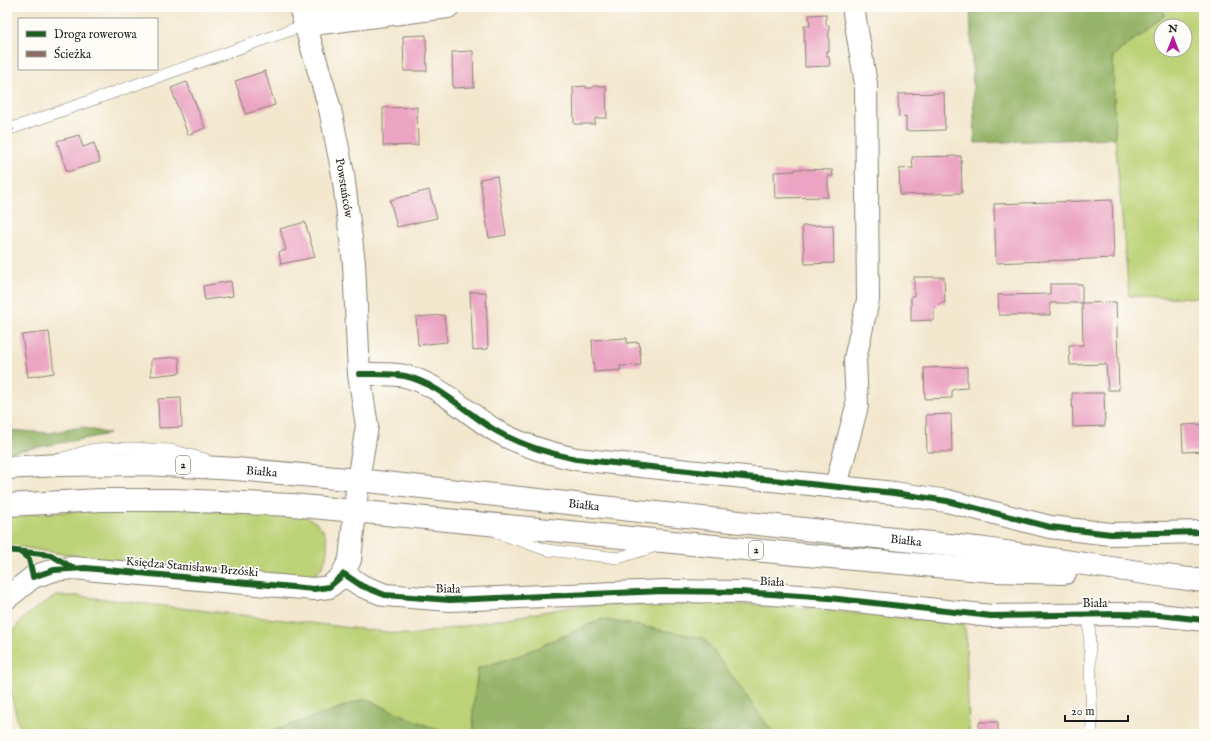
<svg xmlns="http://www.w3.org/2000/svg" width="1211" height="741" viewBox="0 0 1211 741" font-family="'IM FELL English',serif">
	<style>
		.green { fill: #bcd276; stroke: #6c7749; fill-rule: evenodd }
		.forest { fill: #95b467; stroke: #586842 }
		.building { fill: #eba4c2 }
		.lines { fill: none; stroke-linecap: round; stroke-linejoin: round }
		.lane-casing { stroke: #888274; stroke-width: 12 }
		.street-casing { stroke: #888274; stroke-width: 24 }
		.highway-casing { stroke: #888274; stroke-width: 24 }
		.lane { stroke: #fff; stroke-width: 11 }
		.street { stroke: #fff; stroke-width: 22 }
		.highway { stroke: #fff; stroke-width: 22 }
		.quiet { stroke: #8d6e63; stroke-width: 5; stroke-dasharray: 10 5; stroke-linecap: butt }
		.cycleway-casing { stroke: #fdfcf7; stroke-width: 8 }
		.cycleway { stroke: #1b5e20; stroke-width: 6 }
		.labels { text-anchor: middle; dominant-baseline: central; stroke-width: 3.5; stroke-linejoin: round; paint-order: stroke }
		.shield { fill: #fdfcf7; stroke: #605f5e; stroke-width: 1 }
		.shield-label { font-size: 11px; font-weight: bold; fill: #1c1c1c }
		.street-label { font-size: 12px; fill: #1c1c1c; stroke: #fdfcf7 }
	</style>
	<rect width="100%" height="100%" fill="#fdfcf7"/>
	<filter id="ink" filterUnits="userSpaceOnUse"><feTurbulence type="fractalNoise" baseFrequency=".025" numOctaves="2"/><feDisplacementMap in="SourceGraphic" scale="8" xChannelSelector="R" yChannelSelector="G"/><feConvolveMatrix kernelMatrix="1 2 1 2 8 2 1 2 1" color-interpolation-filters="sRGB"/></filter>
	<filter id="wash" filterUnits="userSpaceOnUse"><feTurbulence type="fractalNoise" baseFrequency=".012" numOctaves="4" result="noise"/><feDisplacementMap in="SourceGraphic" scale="16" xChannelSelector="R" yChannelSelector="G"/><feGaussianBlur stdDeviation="0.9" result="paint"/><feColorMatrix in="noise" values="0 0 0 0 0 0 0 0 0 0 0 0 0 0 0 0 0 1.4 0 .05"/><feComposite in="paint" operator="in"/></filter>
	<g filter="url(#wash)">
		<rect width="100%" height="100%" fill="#f3e7cd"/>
		<path class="green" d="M1163 7H1204V298L1129 296 1115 138 1113 56 1164 16ZM1161 26H1185V50H1161Z
			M175 509 302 515C311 519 319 523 324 532 330 542 327 563 319 571 314 577 306 578 299 579L82 557 7 545V515L101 510Z
			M56 596H79L412 635 576 606 615 604 771 605 964 624 966 636 969 734H21C16 713 1 664 7 644 15 621 36 607 56 596Z"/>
		<path class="forest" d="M970 7H1163L1164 16 1113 56 1115 138 975 143Z
			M82 427 109 434 7 453V430L49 433Z
			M602 619 704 638 774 734H474L473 709 478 668 518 656Z
			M365 699 447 734H266L268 733Z"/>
		<g id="blocks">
			<path class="building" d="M826 14V25H829V51H827V57H829L830 66 805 67 804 26H810L809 15Z
				M426 35 427 71H404L403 36Z
				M473 51 474 87 453 88 452 52Z
				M265 71 275 105 246 114 235 81Z
				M187 82 205 128 188 135 171 88Z
				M586 86V88H593V86H606L607 118H595V124H574L573 87Z
				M944 93 945 130 906 131V116L899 117 898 94Z
				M417 107 418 145 383 146V108Z
				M79 135 83 147 94 143 100 162 67 172 57 141Z
				M961 156 962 193 900 195 899 169 913 168 912 157Z
				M795 169 832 170 833 176H828V197L775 198 774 172 795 171Z
				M497 176 506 235 489 238 480 179Z
				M429 190 437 218 397 227 390 200Z
				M1112 200 1114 258 996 263 994 204Z
				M305 222 315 257 281 264 279 252 286 250 280 229Z
				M833 225 834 263 805 264 802 226Z
				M914 277H944L945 303H940L934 309V320L911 321V296H914Z
				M231 281 233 296 205 300 203 286Z
				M1050 284H1082V303H1050V315H999L998 295 1050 294Z
				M470 292H486L488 349 473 350Z
				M1116 302 1119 390H1108L1106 364 1070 365 1069 345H1083L1082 303Z
				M444 315 447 342 418 345 416 317Z
				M49 332 54 373 28 377 22 335Z
				M627 338V343L639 342 641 365 620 366 621 370 594 372 592 340Z
				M179 357 180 373 151 376V359Z
				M967 367V388L955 389 952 391V398L925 399 924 368Z
				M1072 393H1104L1105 426 1073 427Z
				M181 398 182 427 159 428 158 399Z
				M951 414 952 452H927L926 415Z
				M1204 424V451L1183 452 1182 425Z
				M979 722H998V734H979Z"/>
		</g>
	</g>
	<g filter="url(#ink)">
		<use href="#blocks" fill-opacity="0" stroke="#888274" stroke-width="1"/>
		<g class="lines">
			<defs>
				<path id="lane" d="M13 128 305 25
					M63 458 94 449 129 448 171 450 205 459
					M498 533 547 550 618 558 656 546
					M1089 614 1092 734"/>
				<path id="street" d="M305 25 448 7
					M359 374C374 374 391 373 405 376 440 384 468 415 498 432 523 446 549 453 576 459L894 493 947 501 1050 527 1111 534 1204 532
					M836 486 857 406 855 359 868 300 866 84 853 7
					M344 574 362 586 385 595 450 600 663 591 741 592 829 598 991 616 1120 614 1159 615 1204 620
					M7 598 33 577 54 570 73 568 314 589 329 587 340 578 350 560 358 480 367 426 359 374 354 263 343 174 330 109 300 7"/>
				<g id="highway">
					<path id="s1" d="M7 468 58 465 147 464 236 469 358 480 985 549 1158 575 1204 581"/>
					<path d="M7 505 101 500H174L292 505 796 554 994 571 1065 573"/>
				</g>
			</defs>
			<use href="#lane" class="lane-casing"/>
			<use href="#street" class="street-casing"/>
			<use href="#highway" class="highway-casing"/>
			<use href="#lane" class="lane"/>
			<use href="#street" class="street"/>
			<use href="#highway" class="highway"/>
			<path class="quiet" d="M7 130 13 128"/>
			<defs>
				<path id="cycleway" d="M359 374C374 374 391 373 405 376 440 384 468 415 498 432 523 446 549 453 576 459L894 493 947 501 1050 527 1111 534 1204 532
					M7 550 51 555 73 568
					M20 552 29 559 33 577 54 570 85 568 314 589 329 587 344 574 362 586 385 595 450 600 663 591 741 592 829 598 991 616 1120 614 1159 615 1204 620"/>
			</defs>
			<use href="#cycleway" class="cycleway-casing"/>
			<use href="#cycleway" class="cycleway"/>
		</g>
	</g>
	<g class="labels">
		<g class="shield">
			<rect x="176" y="456" width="14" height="18" rx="3"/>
			<rect x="749" y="541" width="14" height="18" rx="3"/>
		</g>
		<g class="shield-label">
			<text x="183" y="465">2</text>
			<text x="756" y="550">2</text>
		</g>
		<g class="street-label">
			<text transform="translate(344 188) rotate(81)">Powstańców</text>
			<text stroke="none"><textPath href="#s1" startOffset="255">Białka</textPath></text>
			<text stroke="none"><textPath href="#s1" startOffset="579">Białka</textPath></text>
			<text stroke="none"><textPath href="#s1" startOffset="903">Białka</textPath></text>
			<text transform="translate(192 567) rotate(5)">Księdza Stanisława Brzóski</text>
			<text transform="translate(772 582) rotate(3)">Biała</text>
			<text transform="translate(448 589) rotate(1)">Biała</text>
			<text x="1095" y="603">Biała</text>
		</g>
	</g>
	<rect width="1211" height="741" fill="none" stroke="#fdfcf7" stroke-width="24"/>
	<rect x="18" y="18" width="140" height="52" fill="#fdfcf7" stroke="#a3a29f"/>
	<rect x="26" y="31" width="20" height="6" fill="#1b5e20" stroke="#a3a29f"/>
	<text x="54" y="38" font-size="12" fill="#1c1c1c">Droga rowerowa</text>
	<rect x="26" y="51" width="20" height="6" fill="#8d6e63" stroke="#a3a29f"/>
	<text x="54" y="58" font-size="12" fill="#1c1c1c">Ścieżka</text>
	<g transform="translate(1173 38)"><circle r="19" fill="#fdfcf7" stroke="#a3a29f"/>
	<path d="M0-3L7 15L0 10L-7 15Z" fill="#b5179e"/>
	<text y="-6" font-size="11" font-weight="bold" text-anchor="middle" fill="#1c1c1c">N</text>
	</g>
	<path d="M1065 715v6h63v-6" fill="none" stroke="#1c1c1c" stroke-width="2"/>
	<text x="1071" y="715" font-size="12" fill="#1c1c1c" stroke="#fdfcf7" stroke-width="3" paint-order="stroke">20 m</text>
</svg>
